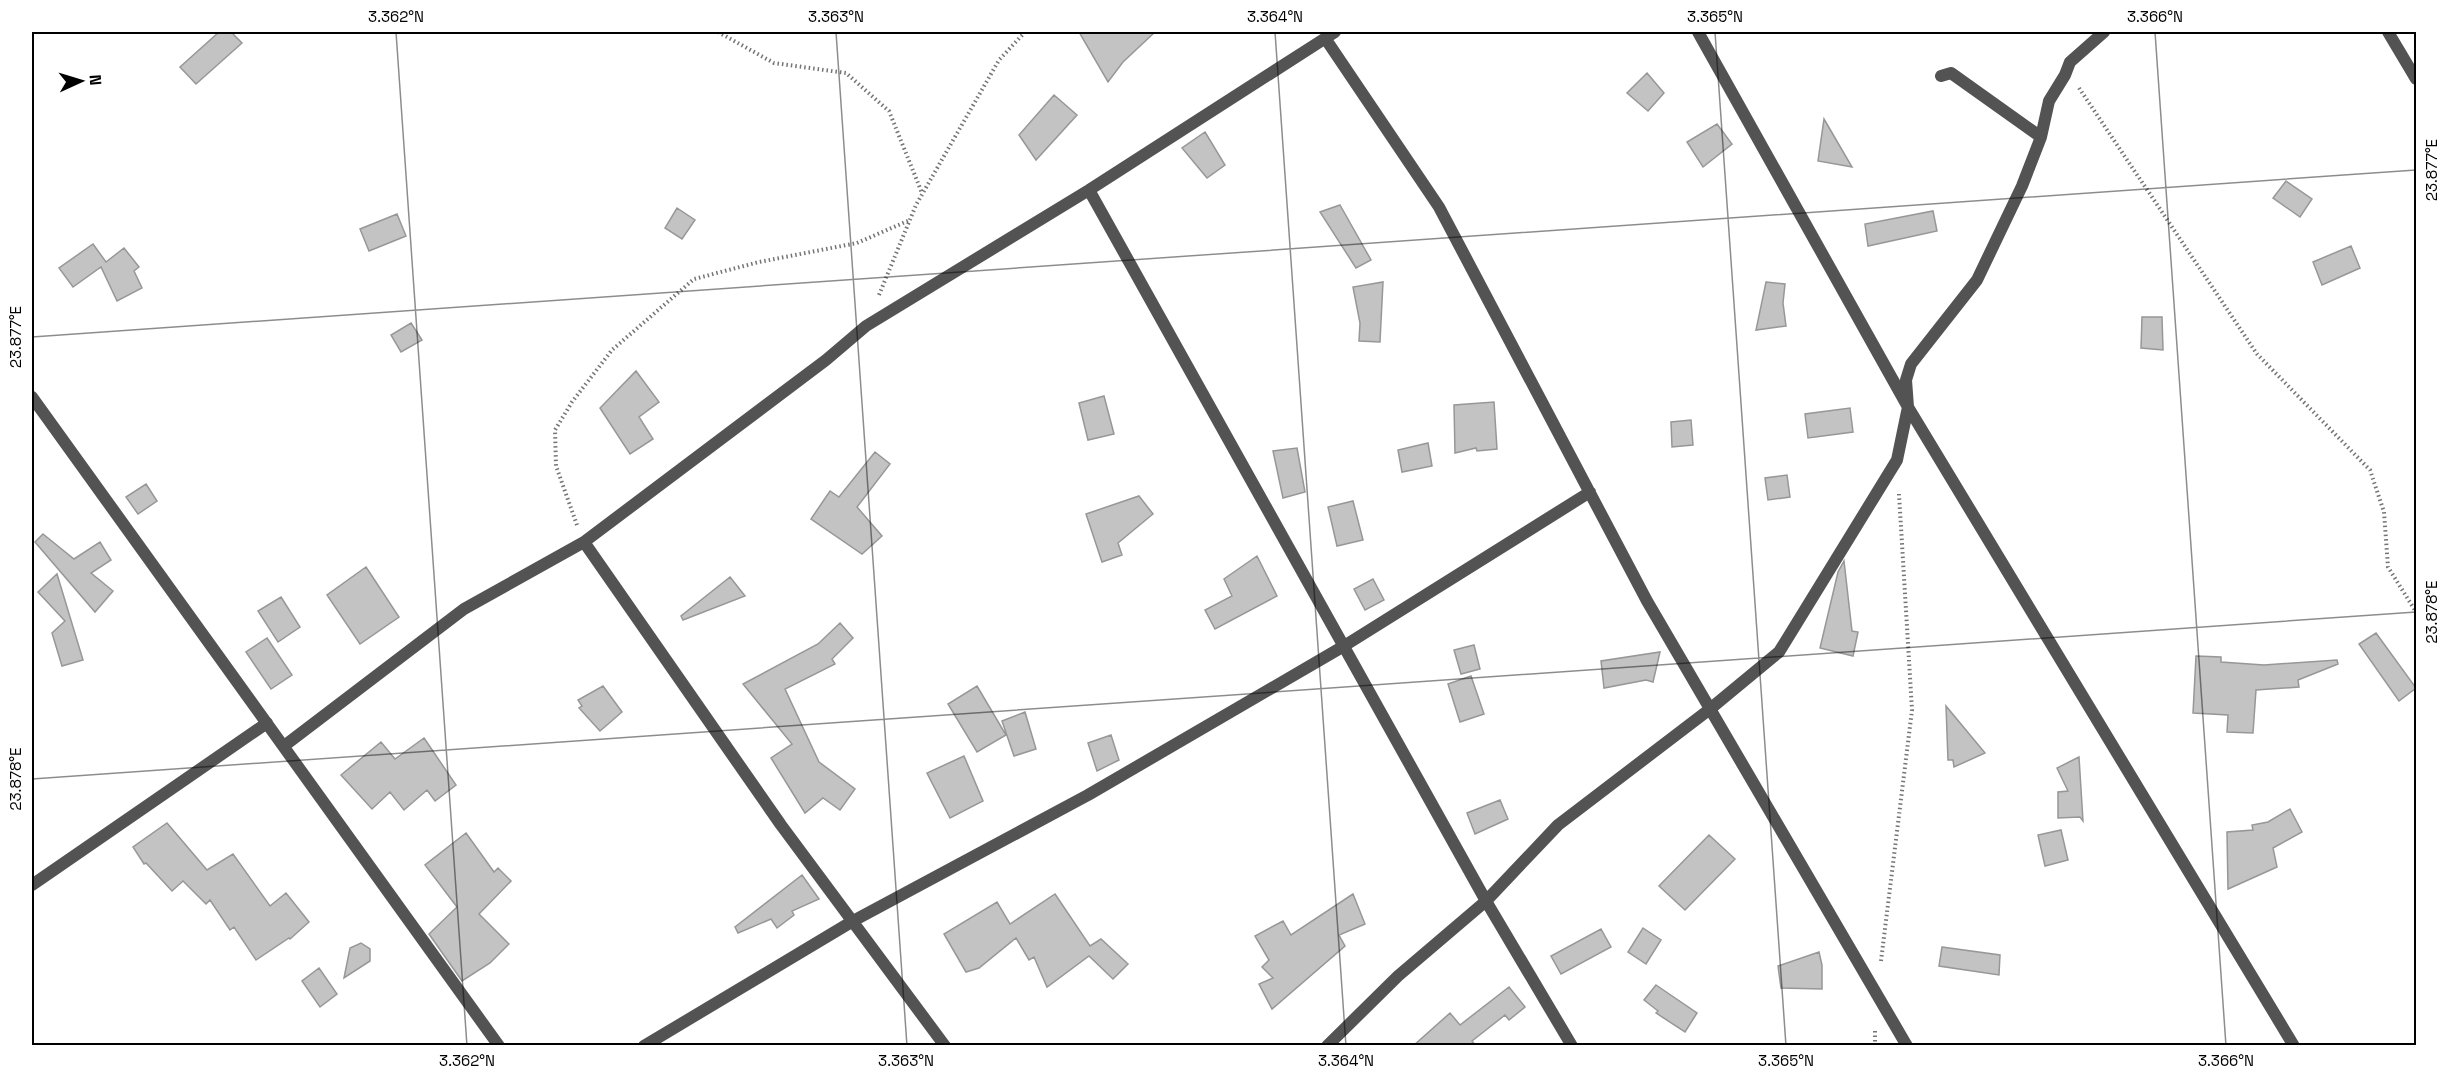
<svg xmlns="http://www.w3.org/2000/svg" width="2448" height="1077" viewBox="0 0 2448 1077" font-family="'Space Grotesk',sans-serif">
	<style>
		.building { fill: #c3c3c3; stroke: #979797; stroke-width: 1.5 }
		.lines { fill: none; stroke-linecap: round; stroke-linejoin: round }
		.path { stroke: #757575; stroke-width: 4; stroke-dasharray: 1.5 3; stroke-linecap: butt }
		.street { stroke: #535353; stroke-width: 12 }
		.ticks { fill: none; stroke: #000; stroke-width: 1.5; stroke-opacity: 0.45 }
		.neatline { fill: none; stroke: #000; stroke-width: 2 }
		.ticks-label { font-size: 15px; text-anchor: middle; fill: #000 }
	</style>
	<rect width="100%" height="100%" fill="#fff"/>
	<path class="building" d="M219 32H231L242 43 196 84 180 67Z
		M1079 32H1155L1123 62 1108 82Z
		M1647 73 1664 93 1648 111 1627 93Z
		M1054 95 1077 115 1036 160 1019 135Z
		M1824 119 1852 167 1818 161Z
		M1717 124 1732 144 1703 167 1687 142Z
		M1205 132 1225 165 1207 178 1182 148Z
		M2286 181 2312 199 2300 217 2273 198Z
		M1340 205 1371 260 1356 268 1320 212Z
		M677 208 695 220 682 239 665 228Z
		M1933 211 1937 231 1868 246 1865 224Z
		M397 214 406 236 369 251 360 229Z
		M93 244 106 262 124 248 139 267 134 271 142 288 117 301 101 267 73 287 59 268Z
		M2351 246 2360 268 2322 285 2313 262Z
		M1383 282 1380 342 1359 341 1360 323 1353 287Z
		M1766 282 1785 284 1783 303 1786 326 1756 330Z
		M2142 317H2162L2163 350 2141 348Z
		M411 323 422 340 401 352 391 335Z
		M636 371 659 402 639 417 653 439 630 454 600 408Z
		M1104 396 1114 434 1088 440 1079 403Z
		M1494 402 1497 449 1477 451 1476 448 1455 453 1454 405Z
		M1850 408 1853 432 1808 438 1805 414Z
		M1691 420 1693 445 1672 447 1671 422Z
		M1428 443 1432 466 1402 472 1398 450Z
		M1297 448 1305 492 1283 498 1273 451Z
		M875 452 890 464 857 507 882 536 862 554 811 519 830 491 839 497Z
		M1787 475 1790 497 1768 500 1765 478Z
		M146 484 157 501 138 514 126 497Z
		M1139 496 1153 514 1118 543 1122 555 1102 562 1086 514Z
		M1353 501 1363 540 1337 546 1328 507Z
		M43 534 74 559 100 542 111 560 91 573 113 591 95 612 35 542Z
		M1257 556 1277 596 1215 629 1205 610 1232 596 1224 579Z
		M1844 561 1852 631 1858 632 1853 656 1820 648 1838 572Z
		M366 567 399 617 360 644 327 595Z
		M57 574 83 660 62 666 52 633 65 621 38 592Z
		M730 577 745 596 683 620 681 616Z
		M1373 579 1384 600 1365 610 1354 589Z
		M281 597 300 627 278 642 258 611Z
		M840 623 853 638 832 659 835 664 785 689 819 762 855 789 840 810 823 798 805 813 771 758 792 744 743 684 818 644Z
		M2376 633 2416 688 2399 701 2359 644Z
		M267 638 292 675 271 689 246 652Z
		M1474 645 1480 669 1461 674 1454 650Z
		M1660 652 1653 682 1646 680 1604 688 1601 661Z
		M2196 656 2221 657V662L2264 665 2337 660 2338 664 2298 680 2299 687 2256 690 2253 733 2227 732 2228 715 2193 713Z
		M1471 676 1484 714 1460 722 1448 684Z
		M603 686 622 712 600 731 579 708 582 706 578 700Z
		M977 686 1006 735 977 752 948 704Z
		M1946 706 1985 753 1954 767 1953 760H1948Z
		M1025 712 1036 749 1014 756 1002 721Z
		M1111 735 1119 760 1097 771 1088 743Z
		M424 738 456 785 435 801 427 790 404 810 390 792 372 809 341 775 381 742 395 759Z
		M964 756 983 801 950 818 927 773Z
		M2079 757 2083 821 2080 817 2058 818V792L2068 791 2057 768Z
		M1500 800 1508 819 1475 834 1467 813Z
		M2290 809 2302 832 2273 848 2277 867 2228 889 2227 832 2253 830 2252 825 2268 822Z
		M167 823 207 870 233 854 270 906 286 893 309 922 290 939 289 938 256 960 234 927 230 930 210 900 206 904 183 881 172 891 146 863 144 864 133 847Z
		M2061 830 2068 860 2045 866 2038 835Z
		M466 833 494 872 498 868 511 881 479 914 509 944 490 963 462 981 429 934 457 907 425 865Z
		M1709 835 1735 859 1685 910 1659 886Z
		M802 875 819 899 792 911 794 915 777 928 771 919 738 933 735 927Z
		M1055 894 1090 946 1101 939 1128 964 1113 979 1089 956 1047 987 1034 957 1029 960 1016 938 979 968 966 972 944 934 997 902 1010 924Z
		M1353 894 1365 924 1339 935 1345 946 1272 1009 1259 984 1273 978 1262 967 1269 960 1255 936 1283 921 1291 935Z
		M1643 928 1661 940 1646 964 1628 952Z
		M1601 929 1611 947 1561 974 1551 956Z
		M361 943 370 949V961L344 978 350 948Z
		M1942 947 2000 955 1999 975 1939 966Z
		M1819 952 1822 965V989L1781 988 1778 966Z
		M319 968 337 994 320 1007 302 981Z
		M1656 985 1697 1013 1685 1032 1656 1013 1658 1011 1644 1000Z
		M1509 987 1525 1007 1509 1020 1505 1015 1472 1041 1476 1046H1413L1450 1013 1460 1025Z"/>
	<g class="lines">
		<path class="path" d="M718 32 774 63 846 73 889 111 922 193
			M2079 88 2257 354 2370 470 2384 512 2388 567 2416 612
			M879 295 916 205 999 60 1025 32
			M577 525 556 466 555 430 572 402 612 350 694 279 759 262 857 243 910 220
			M1881 961 1912 710 1899 494
			M1875 1046V1031"/>
		<path class="street" d="M1698 32 1908 407 2294 1046
			M2388 32 2416 79
			M1325 38 1439 207 1647 601 1907 1046
			M1941 76 1951 73 2041 137
			M1089 190 1486 901 1572 1046
			M32 397 499 1046
			M584 542 781 825 945 1046
			M284 746 464 609 584 542 826 360 866 326 1089 190 1335 32
			M32 885 267 723
			M644 1046 853 921 1088 795 1344 646 1590 492
			M1327 1046 1398 976 1486 901 1558 825 1710 709 1779 652 1897 460 1908 407 1906 380 1911 364 1977 280 2022 186 2041 137 2049 101 2065 75 2070 62 2104 32"/>
	</g>
	<path class="ticks" d="M396 32 467 1046M836 32 907 1046M1275 32 1346 1046M1715 32 1786 1046M2155 32 2226 1046M32 337 2416 170M32 779 2416 612"/>
	<rect width="2448" height="1077" fill="none" stroke="#ffffff" stroke-width="66"/>
	<g transform="translate(81 81) rotate(86)" stroke="#ffffff" stroke-width="4.5" paint-order="stroke">
	<path d="M0-4.5L10 22L0 15L-10 22Z" fill="#000000"/>
	<text y="-9" font-size="16" font-weight="bold" text-anchor="middle" fill="#000000">N</text>
	</g>
	<rect x="33" y="33" width="2382" height="1011" class="neatline"/>
	<g class="ticks-label">
		<text x="396" y="22">3.362°N</text>
		<text x="836" y="22">3.363°N</text>
		<text x="1275" y="22">3.364°N</text>
		<text x="1715" y="22">3.365°N</text>
		<text x="2155" y="22">3.366°N</text>
		<text transform="translate(2432 170) rotate(-90)" y="5">23.877°E</text>
		<text transform="translate(16 337) rotate(-90)" y="5">23.877°E</text>
		<text transform="translate(2432 612) rotate(-90)" y="5">23.878°E</text>
		<text transform="translate(16 779) rotate(-90)" y="5">23.878°E</text>
		<text x="467" y="1066">3.362°N</text>
		<text x="906" y="1066">3.363°N</text>
		<text x="1346" y="1066">3.364°N</text>
		<text x="1786" y="1066">3.365°N</text>
		<text x="2226" y="1066">3.366°N</text>
	</g>
</svg>
